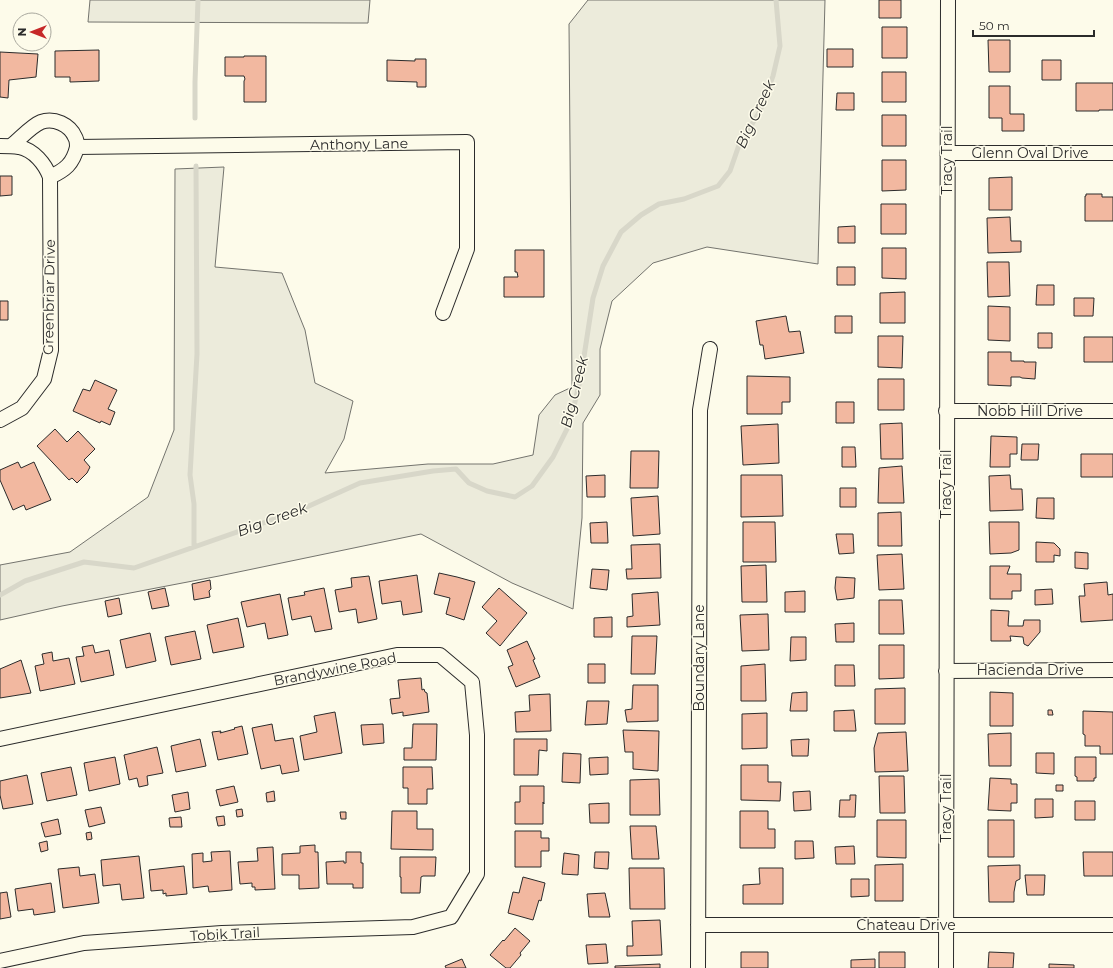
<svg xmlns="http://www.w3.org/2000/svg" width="1113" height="968" viewBox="0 0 1113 968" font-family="Montserrat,sans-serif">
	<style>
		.green { fill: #ecebdb; stroke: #74746e }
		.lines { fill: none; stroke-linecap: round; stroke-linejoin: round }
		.stream { stroke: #d8d7c9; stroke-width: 5 }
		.building { fill: #f2b8a0; stroke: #2b2b2b }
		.street-casing { stroke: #2b2b2b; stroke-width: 16 }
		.street { stroke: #fdfbea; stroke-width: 14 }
		.labels { text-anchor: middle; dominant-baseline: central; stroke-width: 3; stroke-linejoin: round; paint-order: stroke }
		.street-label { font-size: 14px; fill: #2b2b2b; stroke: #fdfbea }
		.water-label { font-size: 15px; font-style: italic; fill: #2b2b2b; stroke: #fdfbea }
	</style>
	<rect width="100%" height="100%" fill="#fdfbea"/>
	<path class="green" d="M90 0H370L368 23H353L88 22Z
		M588 0H825L818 264 707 247 653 263 612 301 600 349V395L583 423 582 518 573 609 512 583 421 534 219 576 62 606 0 620V565L70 552 148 497 174 430 175 169 224 167 215 267 282 273 305 330 315 383 353 401 344 439 325 473 428 464H493L533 455 539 415 555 395 572 387 569 24Z"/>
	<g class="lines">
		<path class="stream" d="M195 118V82L198 0
			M194 547V504L190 475 197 354 196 166
			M0 595 25 581 84 562 134 568 300 510 360 483 433 471 456 469 469 483 487 491 515 497 532 486 553 457 570 423 581 376 593 298 603 266 621 232 641 215 659 204 684 199 718 186 730 171 739 145 760 111 773 76 780 46 776 0"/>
	</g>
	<path class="building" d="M879 0H901V18H879Z
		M882 27H907V58H882Z
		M988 40H1010V72H989Z
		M827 49H853V67H827Z
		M99 50V81L70 82V77H55V51Z
		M0 52 38 54 36 77 9 80 8 98 0 97Z
		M244 56H266V102H244V81L245 79 244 76H225V57H244Z
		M415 59H426V87H417V82L387 81V60L415 61Z
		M1042 60H1061V80H1042Z
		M882 72H906V102H882Z
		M1076 83H1113V110H1099V111H1076Z
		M989 86H1010V114H1024V131H1002V118H989Z
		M837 93H854V110H836Z
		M882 115H906V146H882Z
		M882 160H906V190L882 191Z
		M0 176H12V195L0 196Z
		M1012 177V210H989V178Z
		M1086 194H1102V197H1113V221H1085V196H1086Z
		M881 204H906V234H881Z
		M1010 217 1011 241H1021V252L988 253 987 218Z
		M855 226V243H838V227Z
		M882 248H906V279L882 278Z
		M515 250H544V297H504V277H518L517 272H515Z
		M987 262H1009L1010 296 988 297Z
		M837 267H855V285H837Z
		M1037 285H1054V305H1036Z
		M905 292V323H880V293Z
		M1074 298H1094L1093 316H1074Z
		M0 301H8V320H0Z
		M988 306 1010 307V341L988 340Z
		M786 316 789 332 800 331 804 353 765 359 763 345H760L756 321Z
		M835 316H852V333H835Z
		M1038 333H1052V348H1038Z
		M878 336H903L902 368 878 367Z
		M1084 337H1113V362H1084Z
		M988 352H1011V361H1024V362H1036L1035 379 1022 378 1020 377H1011V386L988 385Z
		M747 376 790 377V402H782V414H747Z
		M878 379H904V410H878Z
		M95 380 117 390 108 409 115 412 110 425 101 421 100 423 73 411 83 389 90 391Z
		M836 402H854V423H836Z
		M902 423 903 459H881L880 424Z
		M778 424 779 463 743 465 741 426Z
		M55 429 67 442 78 431 95 449 84 460 90 467 87 473 77 483 72 478 69 480 37 446Z
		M991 436 1017 437V454H1010V467H990Z
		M1022 444H1039L1038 460H1021Z
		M842 447H855L856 467H842Z
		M631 451H659L658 488H630Z
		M1081 454H1113V477H1081Z
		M18 462 21 468 34 462 51 500 26 510 24 505 13 510 0 480V470Z
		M902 466 904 503H878L879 468Z
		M605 475V497H587L586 476Z
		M741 475H782L783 516 741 517Z
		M1010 475 1011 489H1022L1023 510 990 511 989 476Z
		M840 488H856V507H840Z
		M658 496 660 534 633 536 631 498Z
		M1037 498H1054V519L1036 518Z
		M901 512 902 546H878V513Z
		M607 522 608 543H591L590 523Z
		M743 522H775L776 562H743Z
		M989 522H1019V550L1011 553 990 554Z
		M836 534H853L854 553 839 554Z
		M1036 542 1054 543 1060 549V556L1054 555V562H1036Z
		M660 544 661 578 627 579 626 569H632L631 545Z
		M1075 552 1088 553V569L1075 568Z
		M902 554 904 589 879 590 877 555Z
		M766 565 767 602H742L741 566Z
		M990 566H1010L1007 574H1021V591H1012V599H990Z
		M592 569 609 570 607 590 590 588Z
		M439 573 457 577 475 582 464 620 446 614 450 598 434 594Z
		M417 575 422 612 403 615 401 601 382 604 379 581Z
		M369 576 377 619 358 623 356 609 339 612 335 590 352 587 351 578Z
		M836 577 855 578 854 598 837 600 835 588Z
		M210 580 211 589 209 591 210 597 194 600 192 584Z
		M1107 582 1108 595 1113 594V620L1081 622 1079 596H1085L1084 584Z
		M165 588 169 606 152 609 148 592Z
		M324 588 332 629 315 632 311 616 292 620 288 598 305 595 304 592Z
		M499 588 527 613 500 646 486 633 497 621 482 607Z
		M1052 589 1053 604 1035 605V590Z
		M805 591V612H785V592Z
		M658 592 660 625 627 627V617L633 616 632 594Z
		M280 594 288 635 268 639 265 623 247 627 241 602Z
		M119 598 122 614 108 617 105 601Z
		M879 600H902L904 634H879Z
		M991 610 1009 611 1008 626H1023L1024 620H1040V632L1028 646 1024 644 1023 637 1010 636 1011 641H991Z
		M768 614 769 650 742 651 740 615Z
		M612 617V637H594V618Z
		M238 618 244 647 213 653 207 625Z
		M854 623V642H836L835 624Z
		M195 631 201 659 171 665 165 637Z
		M150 633 156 661 126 668 120 640Z
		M632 636H657L655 674H631Z
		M791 637H806V660L790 661Z
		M527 641 535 659 533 660 540 677 516 687 508 667 513 665 507 650Z
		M93 645 95 653 109 650 114 675 81 682 76 657 84 656 82 647Z
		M879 645H904V678L879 679Z
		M52 652 53 661 69 658 75 684 40 691 35 666 44 664 42 654Z
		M21 660 31 693 0 698V669Z
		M588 664H605V683H588Z
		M765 664 766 701H741V666Z
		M835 665H854L855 686H835Z
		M421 678 422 690 424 689 425 692 427 693 429 712 403 716V712L392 714 390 699 400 698 398 680Z
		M633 685H658V721L627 722 625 710 632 709Z
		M905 688V724H875V689Z
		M807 692V711H790L792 693Z
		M990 692 1013 693V726H990Z
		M550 694 551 731 516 732 515 712 530 711 529 695Z
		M587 701H609L607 724 585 725Z
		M854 710 856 731H834V711Z
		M1048 710H1052L1053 715H1048Z
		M1083 711 1113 712V754H1100V746H1085V735L1083 734Z
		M335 712 342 753 304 760 300 736 317 732 314 716Z
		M767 713V748L742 749V714Z
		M272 724 275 741 293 738 299 771 282 774 280 765 261 769 252 728Z
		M383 724 384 743 363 745 361 725Z
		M413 724H437L436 760H404V748H412Z
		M242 726 248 754 218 760 212 732 221 731 220 733 235 729 234 728Z
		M623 730 659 731 658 771 633 769V752H625Z
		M906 732 908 771 875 772 874 748 878 733Z
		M1011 733V766H989L988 734Z
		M200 739 206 766 176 772 171 746Z
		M514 739H547V751L539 750 538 775H514Z
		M809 739 808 756H792L791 740Z
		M157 747 163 773 147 776 148 785 139 787 137 778 129 780 124 755Z
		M563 753 581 754 580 783 562 782Z
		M1036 753H1054V774L1036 773Z
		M115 757 120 784 89 791 84 763Z
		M608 757V774L590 775 589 758Z
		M1075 757H1096V778H1094V781H1077V777L1075 776Z
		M741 765H768V782H781L780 801 741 800Z
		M71 767 77 795 47 801 41 773Z
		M403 767H432L433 789H427V804H408V788H403Z
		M27 775 33 804 3 809 0 795V781Z
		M879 776H904L905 813H880Z
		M990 778 1011 779V784H1017V803H1011V811L988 810Z
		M659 779 660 815H630V780Z
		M1056 785H1063V791H1056Z
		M234 786 238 802 220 806 216 790Z
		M520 786H544V804L543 802V824H515V802H520Z
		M274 791 275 801 267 802 266 793Z
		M810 791 811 810 794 811 793 792Z
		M188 792 190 809 175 812 172 795Z
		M850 795H856L855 817H839L840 800H850Z
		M1035 799H1053V817L1035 818Z
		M1075 801H1095V820H1075Z
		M609 803V823H590L589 804Z
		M101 807 105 823 89 827 85 810Z
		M242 809 243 816 237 817 236 810Z
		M392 811H417V829H433V850L391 849Z
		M740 811H768V829H775V848H740Z
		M340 812H346V819H341Z
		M224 816 225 825 218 826 216 817Z
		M181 817 182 827H170L169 818Z
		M58 819 61 834 45 837 41 823Z
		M877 820H906V858L877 857Z
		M988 820H1014V857H988Z
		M630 826H656L659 859H632Z
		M515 831H541V838H549V851H541V867H515Z
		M91 832 92 839 87 840 86 833Z
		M47 841 48 850 41 852 39 843Z
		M795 841H813L814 858 795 859Z
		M315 845V852H318L319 888 299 889V875H282V854L300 853V846Z
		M854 846 855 864H836L835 847Z
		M273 847 275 889 255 890V887H252V883L240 884 238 862 258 861 257 848Z
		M230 851 232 890 209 892 208 886 193 888 192 854 203 853V862L212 861 211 852Z
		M346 852H361V863H363V888H353V884H327L326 862 344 861V863H346Z
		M595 852H609L608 869 594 868Z
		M1083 852H1113V876H1084Z
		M564 853 579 855 578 875 562 874Z
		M139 856 144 898 122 900 120 884 103 886 101 860Z
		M400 857H436L435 876H423L421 877 420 893H401V877H400Z
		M903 864V901H875V865Z
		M1020 865V879L1016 881 1014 892V902H989L988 866Z
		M184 866 187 894 166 896V893L163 894V890L151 891 149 870Z
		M79 867 80 876 95 874 99 903 63 908 58 869Z
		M629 868H664L665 909H630Z
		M759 868H783V904H743V885L760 884Z
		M1025 875H1045L1044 895H1027Z
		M523 877 545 883 541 901 539 900 533 920 508 913 513 892 519 893Z
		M851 879H869V896L851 897Z
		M51 883 55 912 34 915 33 909 18 911 15 889Z
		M7 892 11 917 0 919V893Z
		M605 893 610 917H589L587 894Z
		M660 920 662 955 627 956V946H633L632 921Z
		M515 928 530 941 520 953 521 955 510 968H506L490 955 503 940 504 941Z
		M606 944 608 963 588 964 586 945Z
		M741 952H768V968H741Z
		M879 952H905V968H879Z
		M989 952 1014 953 1013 968H988Z
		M462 959 466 968H446L445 966Z
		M875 959V968H851V960Z
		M660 964V968H615V966Z
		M1049 964 1074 965V968H1049Z"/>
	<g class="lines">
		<defs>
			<path id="street" d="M0 146C6 146 13 146 19 147 34 150 45 164 50 177L51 350 44 379 22 408 0 420
				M11 146C20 139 31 126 41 122 54 117 70 125 75 137 77 140 77 144 77 147L467 142V249L443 313
				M947 153H1113
				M50 177C65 170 73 164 77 147
				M946 411H1113
				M946 671 1113 670
				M0 739 397 655H440L472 682 477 735V874L451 917 413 927 222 933 84 943 0 961
				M698 925H1113
				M698 968 700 410 710 349
				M946 968 948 0"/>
		</defs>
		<use href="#street" class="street-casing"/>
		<use href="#street" class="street"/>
	</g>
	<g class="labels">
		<g class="street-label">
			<text transform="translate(359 144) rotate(-1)">Anthony Lane</text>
			<text x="1030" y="153">Glenn Oval Drive</text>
			<text transform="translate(947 160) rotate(-90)">Tracy Trail</text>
			<text transform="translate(49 297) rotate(-89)">Greenbriar Drive</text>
			<text x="1030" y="411">Nobb Hill Drive</text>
			<text transform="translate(946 484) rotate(-90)">Tracy Trail</text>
			<text transform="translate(699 658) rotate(-90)">Boundary Lane</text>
			<text transform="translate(335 669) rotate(-11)">Brandywine Road</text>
			<text x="1030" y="670">Hacienda Drive</text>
			<text transform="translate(946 808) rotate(-90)">Tracy Trail</text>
			<text x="906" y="925">Chateau Drive</text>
			<text transform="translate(225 934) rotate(-3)">Tobik Trail</text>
		</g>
		<g class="water-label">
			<text transform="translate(755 114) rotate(-65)">Big Creek</text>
			<text transform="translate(574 392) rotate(-76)">Big Creek</text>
			<text transform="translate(272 519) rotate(-20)">Big Creek</text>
		</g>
	</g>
	<g transform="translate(32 32) rotate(270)"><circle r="19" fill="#fdfbea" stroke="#a9a89e"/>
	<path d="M0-3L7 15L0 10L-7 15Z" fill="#c62828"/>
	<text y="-6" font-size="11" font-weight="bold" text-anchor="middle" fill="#2b2b2b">N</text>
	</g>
	<path d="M973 30v6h121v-6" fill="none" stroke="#2b2b2b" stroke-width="2"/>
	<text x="979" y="30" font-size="12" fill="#2b2b2b" stroke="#fdfbea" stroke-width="3" paint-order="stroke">50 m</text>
</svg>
